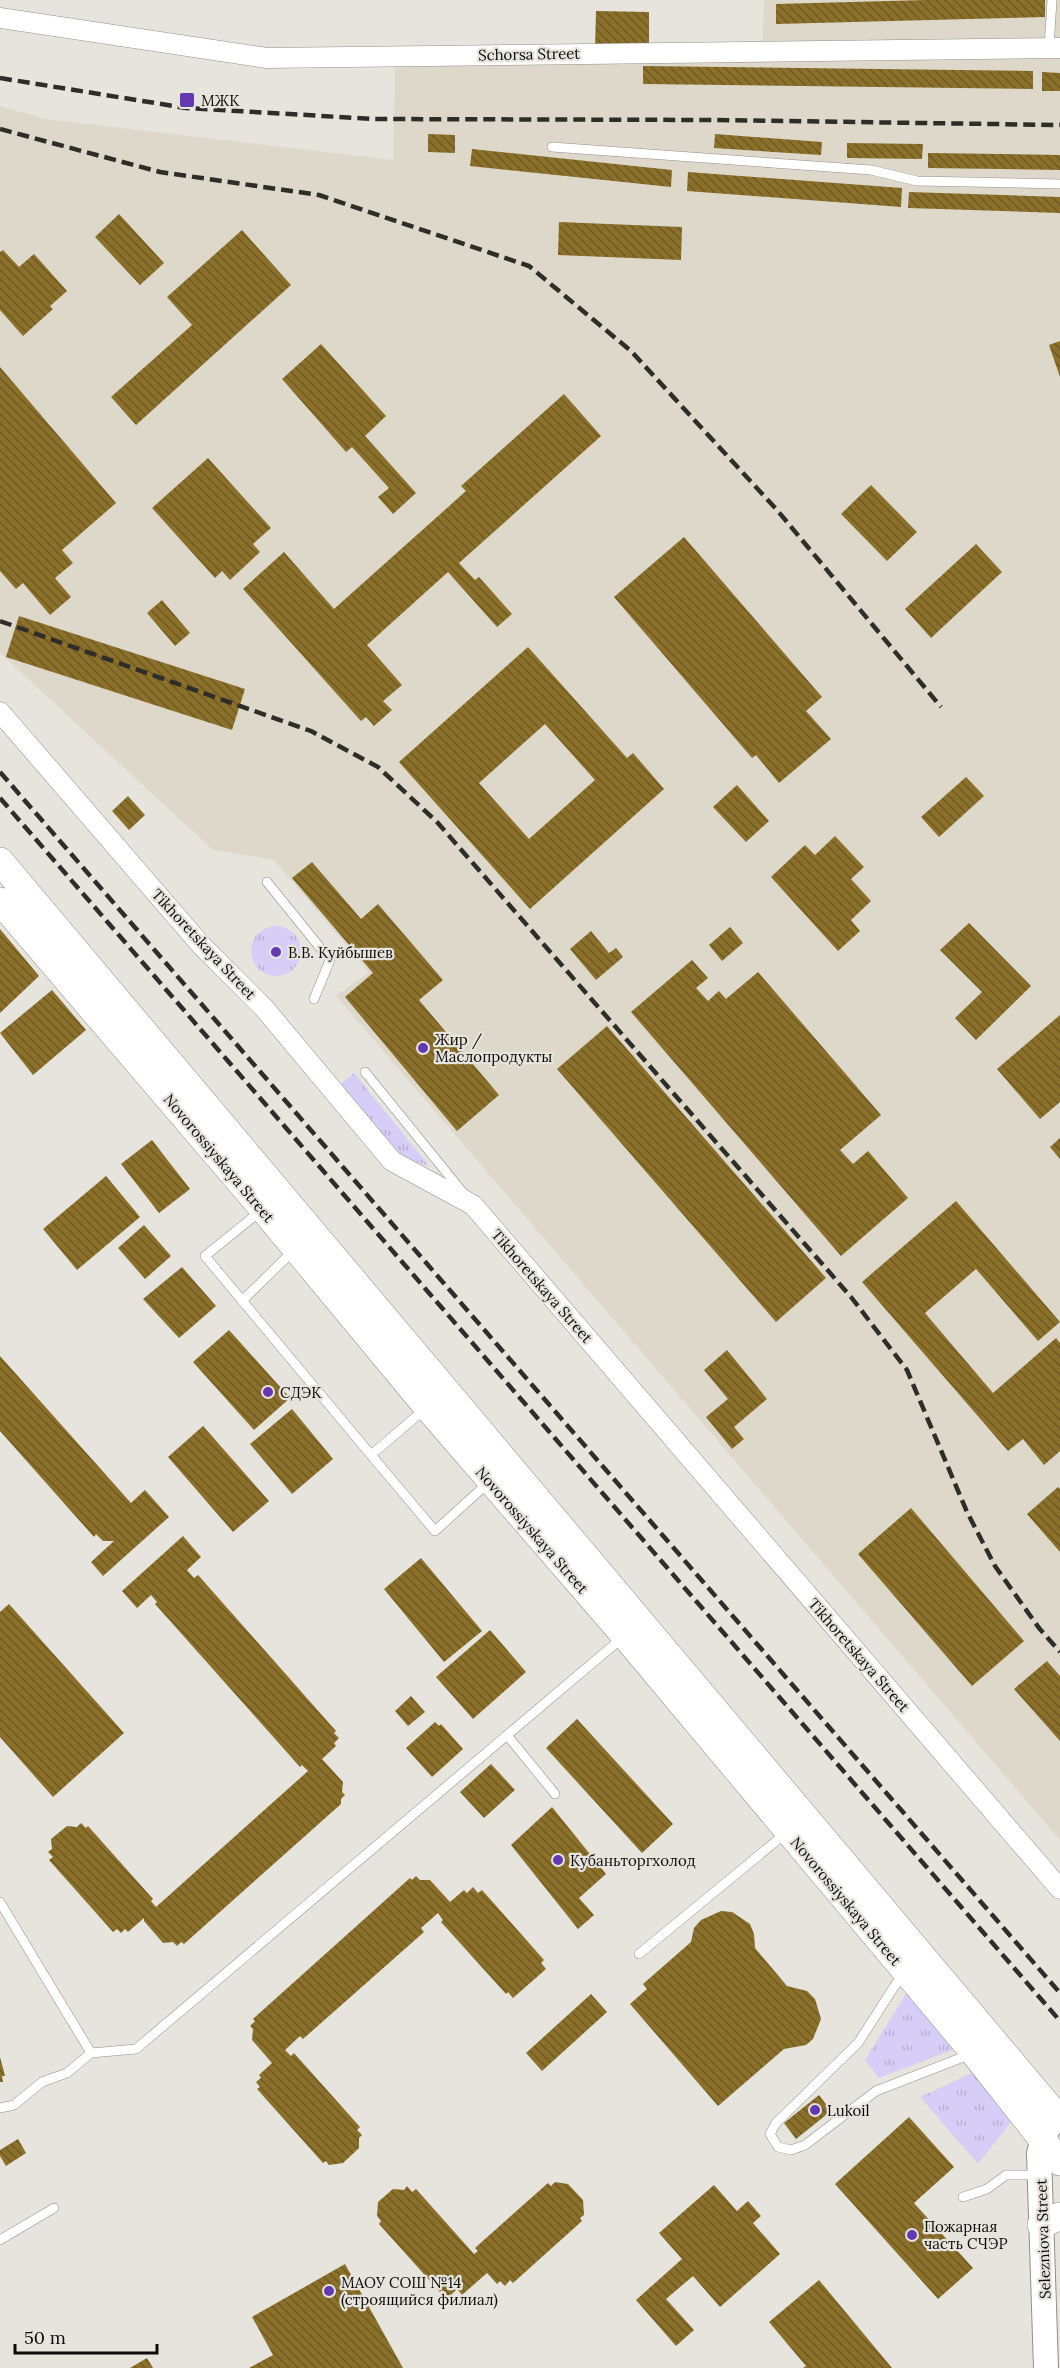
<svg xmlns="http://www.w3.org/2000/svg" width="1060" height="2368" viewBox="0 0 1060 2368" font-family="Lora,serif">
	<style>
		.built { fill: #ded8ca }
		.grass { fill: url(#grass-tufts) }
		.building { fill: url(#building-back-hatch); fill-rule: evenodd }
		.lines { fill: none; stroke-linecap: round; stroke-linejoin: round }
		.service-casing { stroke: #928f89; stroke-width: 10 }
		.minor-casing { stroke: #928f89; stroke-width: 21 }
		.tertiary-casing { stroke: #928f89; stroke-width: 26 }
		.secondary-casing { stroke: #928f89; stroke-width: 28 }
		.service { stroke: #fff; stroke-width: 9 }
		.minor { stroke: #fff; stroke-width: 20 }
		.tertiary { stroke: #fff; stroke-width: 24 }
		.secondary { stroke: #fff; stroke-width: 27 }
		.rail { stroke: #2e2d29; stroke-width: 4.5; stroke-dasharray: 12 6; stroke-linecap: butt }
		.poi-dot { fill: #6338b0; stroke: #e7e4dd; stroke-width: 2 }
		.labels { text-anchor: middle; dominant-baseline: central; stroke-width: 4.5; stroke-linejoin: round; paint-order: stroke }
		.street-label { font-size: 15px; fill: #0d0c09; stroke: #e7e4dd }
		.poi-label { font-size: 15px; fill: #0d0c09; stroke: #e7e4dd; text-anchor: start }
	</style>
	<defs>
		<pattern id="grass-tufts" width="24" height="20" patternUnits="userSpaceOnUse" patternTransform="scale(1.5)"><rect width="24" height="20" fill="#d7cef8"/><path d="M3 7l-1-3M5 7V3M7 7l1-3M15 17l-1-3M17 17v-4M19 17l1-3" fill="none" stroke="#b7b0d3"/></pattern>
		<pattern id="building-back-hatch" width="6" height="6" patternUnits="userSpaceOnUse" patternTransform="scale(1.5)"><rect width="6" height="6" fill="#8a702a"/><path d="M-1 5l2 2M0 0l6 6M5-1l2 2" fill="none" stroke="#6f5a22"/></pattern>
	</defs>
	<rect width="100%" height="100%" fill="#e7e4dd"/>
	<path class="built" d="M764 0H1060V1840L336 996 369 972 274 860 213 850 0 653V106L45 119 393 160 395 66 762 60Z"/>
	<path class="grass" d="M251 951a25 25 0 1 1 50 0a25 25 0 1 1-50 0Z
		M354 1073 429 1166 404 1158 370 1121 341 1084Z
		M909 1989 957 2048 879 2078 865 2060Z
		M976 2071 1014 2118 978 2164 920 2097Z"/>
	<path class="building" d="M926 0H1045V17L776 24V4Z
		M596 11 649 12V47H595Z
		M643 66 1033 71V89L643 84Z
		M1042 72 1060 73V91H1042Z
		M428 134 455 135V153L428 152Z
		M715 134 822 142 821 155 714 148Z
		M847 143 923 144 922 159 847 158Z
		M472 149 672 170 671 187 470 166Z
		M928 153 1060 155V170L928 168Z
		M688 172 902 188 901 207 687 191Z
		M909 192 1060 197V213L908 208Z
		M119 214 164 263 140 285 95 237Z
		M559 222 682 227 681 260 558 255Z
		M242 230 291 285 136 425 111 397 192 325 167 297Z
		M3 250 19 267 34 254 67 291 50 306 53 309 23 336 0 310V252Z
		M1060 341V377L1049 345Z
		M321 344 386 416 365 436 416 493 393 514 378 497 389 488 352 447 346 452 282 379Z
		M0 367 116 503 62 550 73 563 55 578 71 597 50 615 23 583 16 589 0 571Z
		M564 394 601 436 459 563 475 580 479 577 512 614 497 627 448 572 367 645 402 685 383 701 392 710 374 726 366 717 361 721 243 589 284 552 334 609 466 491 461 486Z
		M208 458 271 528 253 544 260 552 230 580 222 571 215 578 152 508Z
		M871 485 917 532 887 561 841 514Z
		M684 537 822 697 806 711 831 739 779 783 756 755 752 758 614 597Z
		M976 544 1002 572 931 638 905 609Z
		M162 600 190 633 175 646 147 613Z
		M19 616 245 689 232 730 6 657Z
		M528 647 627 758 633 753 664 789 530 909 399 762ZM545 724 595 780 529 839 479 783Z
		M966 777 984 796 939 837 921 817Z
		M737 785 769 821 746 842 713 807Z
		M128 796 145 815 129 830 112 811Z
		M835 836 864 867 851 879 871 901 851 920 860 931 838 951 771 877 805 845 815 855Z
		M312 862 361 919 378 904 443 980 419 1000 499 1095 457 1131 345 997 373 973 292 878Z
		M969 923 1031 986 976 1040 955 1018 982 992 940 950Z
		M730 927 743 943 722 961 709 945Z
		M0 929 39 976 0 1013Z
		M591 931 609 953 616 948 623 957 596 980 570 949Z
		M692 960 708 978 696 988 708 1001 719 991 726 999 758 972 881 1115 840 1150 853 1164 868 1151 908 1198 841 1256 631 1012Z
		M52 990 86 1030 33 1075 0 1033Z
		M1060 1015V1102L1040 1119 997 1069Z
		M607 1026 826 1278 776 1322 557 1069Z
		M1060 1138V1159L1050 1147Z
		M152 1140 190 1189 159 1213 121 1164Z
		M106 1176 140 1217 77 1270 43 1229Z
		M956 1201 1060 1322 1038 1341 976 1269 925 1313 993 1393 1056 1338 1060 1343V1451L1044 1465 1023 1439 1008 1451 862 1282Z
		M144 1225 171 1256 145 1279 118 1248Z
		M182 1267 216 1306 179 1338 143 1299Z
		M229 1330 290 1398 254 1430 193 1362Z
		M727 1350 767 1399 734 1427 744 1439 732 1449 706 1417 728 1399 704 1370Z
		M0 1356 131 1503 145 1490 169 1517 103 1576 91 1562 114 1541H103L96 1534 94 1537 0 1431Z
		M292 1409 333 1459 292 1494 250 1444Z
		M203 1426 269 1501 233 1532 168 1457Z
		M1058 1487 1060 1489V1552L1027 1514Z
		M911 1508 1024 1641 972 1686 858 1554Z
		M183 1536 201 1557 187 1570 194 1578 198 1575 336 1731 334 1733 339 1738 334 1743 336 1746 322 1759 343 1782 342 1792 345 1795 341 1799V1804L184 1944 181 1942 177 1946 173 1942 163 1943 144 1921V1918L128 1932 125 1929 121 1933 117 1929 113 1932 49 1860 53 1857 48 1852 52 1849 51 1839 67 1826 77 1827 81 1823 86 1828 88 1826 153 1899 151 1901 156 1907 308 1771 302 1765 300 1767 155 1604 157 1602 151 1595 137 1608 122 1591Z
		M421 1558 482 1631 444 1662 384 1589Z
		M9 1604 124 1733 53 1797 0 1737V1612Z
		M490 1630 526 1672 473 1719 436 1677Z
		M1047 1661 1060 1676V1741L1014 1689Z
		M411 1696 425 1712 408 1726 395 1711Z
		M577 1719 673 1824 642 1853 546 1748Z
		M435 1722 439 1726 441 1724 463 1749 432 1777 406 1748Z
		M491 1764 515 1790 484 1818 460 1792Z
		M552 1807 606 1874 579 1898 594 1915 578 1929 511 1845Z
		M416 1876 420 1880H430L450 1902 464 1890 467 1893 473 1887 478 1893 482 1890 544 1960 541 1963 546 1969 513 1998 508 1992 506 1994 441 1922 443 1920 438 1913 421 1928 424 1932 303 2039 300 2036 285 2050 291 2056 294 2053 360 2127 357 2130 362 2135 359 2138V2148L343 2163 329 2165 326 2161 323 2163 257 2089 260 2087 256 2082 261 2078 259 2075 272 2063 252 2040 253 2029 250 2026 255 2021 253 2019 410 1878 412 1880Z
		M721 1911 732 1912 750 1924 754 1934 755 1948 787 1986 807 1991 815 1999 821 2019 813 2039 806 2045 784 2049 718 2106 630 2004 647 1989 643 1984 691 1942 694 1928 701 1920Z
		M591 1994 607 2012 542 2071 526 2053Z
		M0 2057 5 2076H2L3 2082H0Z
		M819 2095 831 2111 796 2139 784 2123Z
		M909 2117 954 2167 914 2203 973 2268 938 2299 835 2184Z
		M18 2139 26 2153 6 2166 0 2156V2150Z
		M555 2182 568 2184 583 2200 584 2215 580 2218 582 2221 513 2283 510 2280 505 2286 500 2281 497 2284 487 2273 462 2295 457 2289 449 2297 442 2290 440 2292 379 2224 381 2221 377 2216 378 2202 393 2189 404 2190 407 2186 412 2192 416 2189 474 2254 478 2251 475 2248 548 2183 551 2186Z
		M714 2185 737 2211 748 2201 761 2216 753 2223 780 2254 720 2307 693 2276 666 2299 694 2330 676 2346 636 2300 682 2259 659 2233Z
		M345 2264 403 2368H249L273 2355 252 2317Z
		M819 2280 892 2368H803L806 2366 769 2322Z
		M147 2358 153 2368H130Z"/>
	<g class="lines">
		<defs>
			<path id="service" d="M1049 48 1052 0
				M552 147 871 170 917 181 1060 184
				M267 882 330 960 314 999
				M365 1072 464 1194
				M262 1210 205 1256 371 1455 425 1409
				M242 1301 294 1250
				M371 1455 435 1531 488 1483
				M507 1735 555 1794
				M0 1902 91 2053
				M639 1954 786 1833
				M903 1973 858 2043 776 2123 770 2134 778 2147 791 2150 805 2145 876 2091 971 2054
				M0 2108 14 2105 42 2082 67 2073 91 2053 136 2049 622 1638
				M963 2197 987 2189 1006 2175H1038
				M0 2240 54 2208"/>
			<path id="minor" d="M0 18 267 58 1060 48
				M0 712 201 945 264 1008 392 1161 473 1205 1060 1889"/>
			<path id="tertiary" d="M1046 2368 1039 2154 1042 2140 1049 2127"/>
			<path id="secondary" d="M0 861 1060 2120
				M0 901 263 1209 427 1407 625 1636 974 2053 1060 2162
				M1041 2225 1060 2216"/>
		</defs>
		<use href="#service" class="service-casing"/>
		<use href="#minor" class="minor-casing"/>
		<use href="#tertiary" class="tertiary-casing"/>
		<use href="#secondary" class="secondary-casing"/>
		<use href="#service" class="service"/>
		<use href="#minor" class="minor"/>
		<use href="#tertiary" class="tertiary"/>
		<use href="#secondary" class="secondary"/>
		<path class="rail" d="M0 78 186 108 374 119 715 120 1060 125
			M0 129 160 172 319 195 529 266 631 351 777 510 941 707
			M0 621 311 731 378 767 437 822 851 1297 907 1370 967 1512 995 1566 1039 1628 1060 1652
			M0 772 1060 1993
			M0 798 1060 2021"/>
	</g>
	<g class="poi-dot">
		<rect x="179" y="92" width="16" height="16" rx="3"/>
		<circle cx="276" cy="952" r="6"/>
		<circle cx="423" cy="1048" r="6"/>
		<circle cx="268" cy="1392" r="6"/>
		<circle cx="558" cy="1860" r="6"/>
		<circle cx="815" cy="2110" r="6"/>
		<circle cx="912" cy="2235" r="6"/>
		<circle cx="329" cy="2291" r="6"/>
	</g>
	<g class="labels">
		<g class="street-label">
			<text transform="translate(529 54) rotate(-1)">Schorsa Street</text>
			<text transform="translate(204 944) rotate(47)">Tikhoretskaya Street</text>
			<text transform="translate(219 1158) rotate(50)">Novorossiyskaya Street</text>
			<text transform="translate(542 1286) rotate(49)">Tikhoretskaya Street</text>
			<text transform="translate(532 1530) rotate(49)">Novorossiyskaya Street</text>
			<text transform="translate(859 1655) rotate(49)">Tikhoretskaya Street</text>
			<text transform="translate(846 1901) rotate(50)">Novorossiyskaya Street</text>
			<text transform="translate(1043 2239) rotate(-92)">Selezniova Street</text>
		</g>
		<g class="poi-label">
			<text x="201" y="100">МЖК</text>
			<text x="288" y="952">В.В. Куйбышев</text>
			<text x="435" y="1039">Жир /<tspan x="435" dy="17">Маслопродукты</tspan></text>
			<text x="280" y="1392">СДЭК</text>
			<text x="570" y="1860">Кубаньторгхолод</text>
			<text x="827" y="2110">Lukoil</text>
			<text x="924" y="2226">Пожарная<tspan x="924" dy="17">часть СЧЭР</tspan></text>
			<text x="341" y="2282">МАОУ СОШ №14<tspan x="341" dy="17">(строящийся филиал)</tspan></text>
		</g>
	</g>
	<path d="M15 2344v9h142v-9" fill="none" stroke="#0d0c09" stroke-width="3"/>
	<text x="24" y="2344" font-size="18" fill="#0d0c09" stroke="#e7e4dd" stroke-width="4.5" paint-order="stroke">50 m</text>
</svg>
